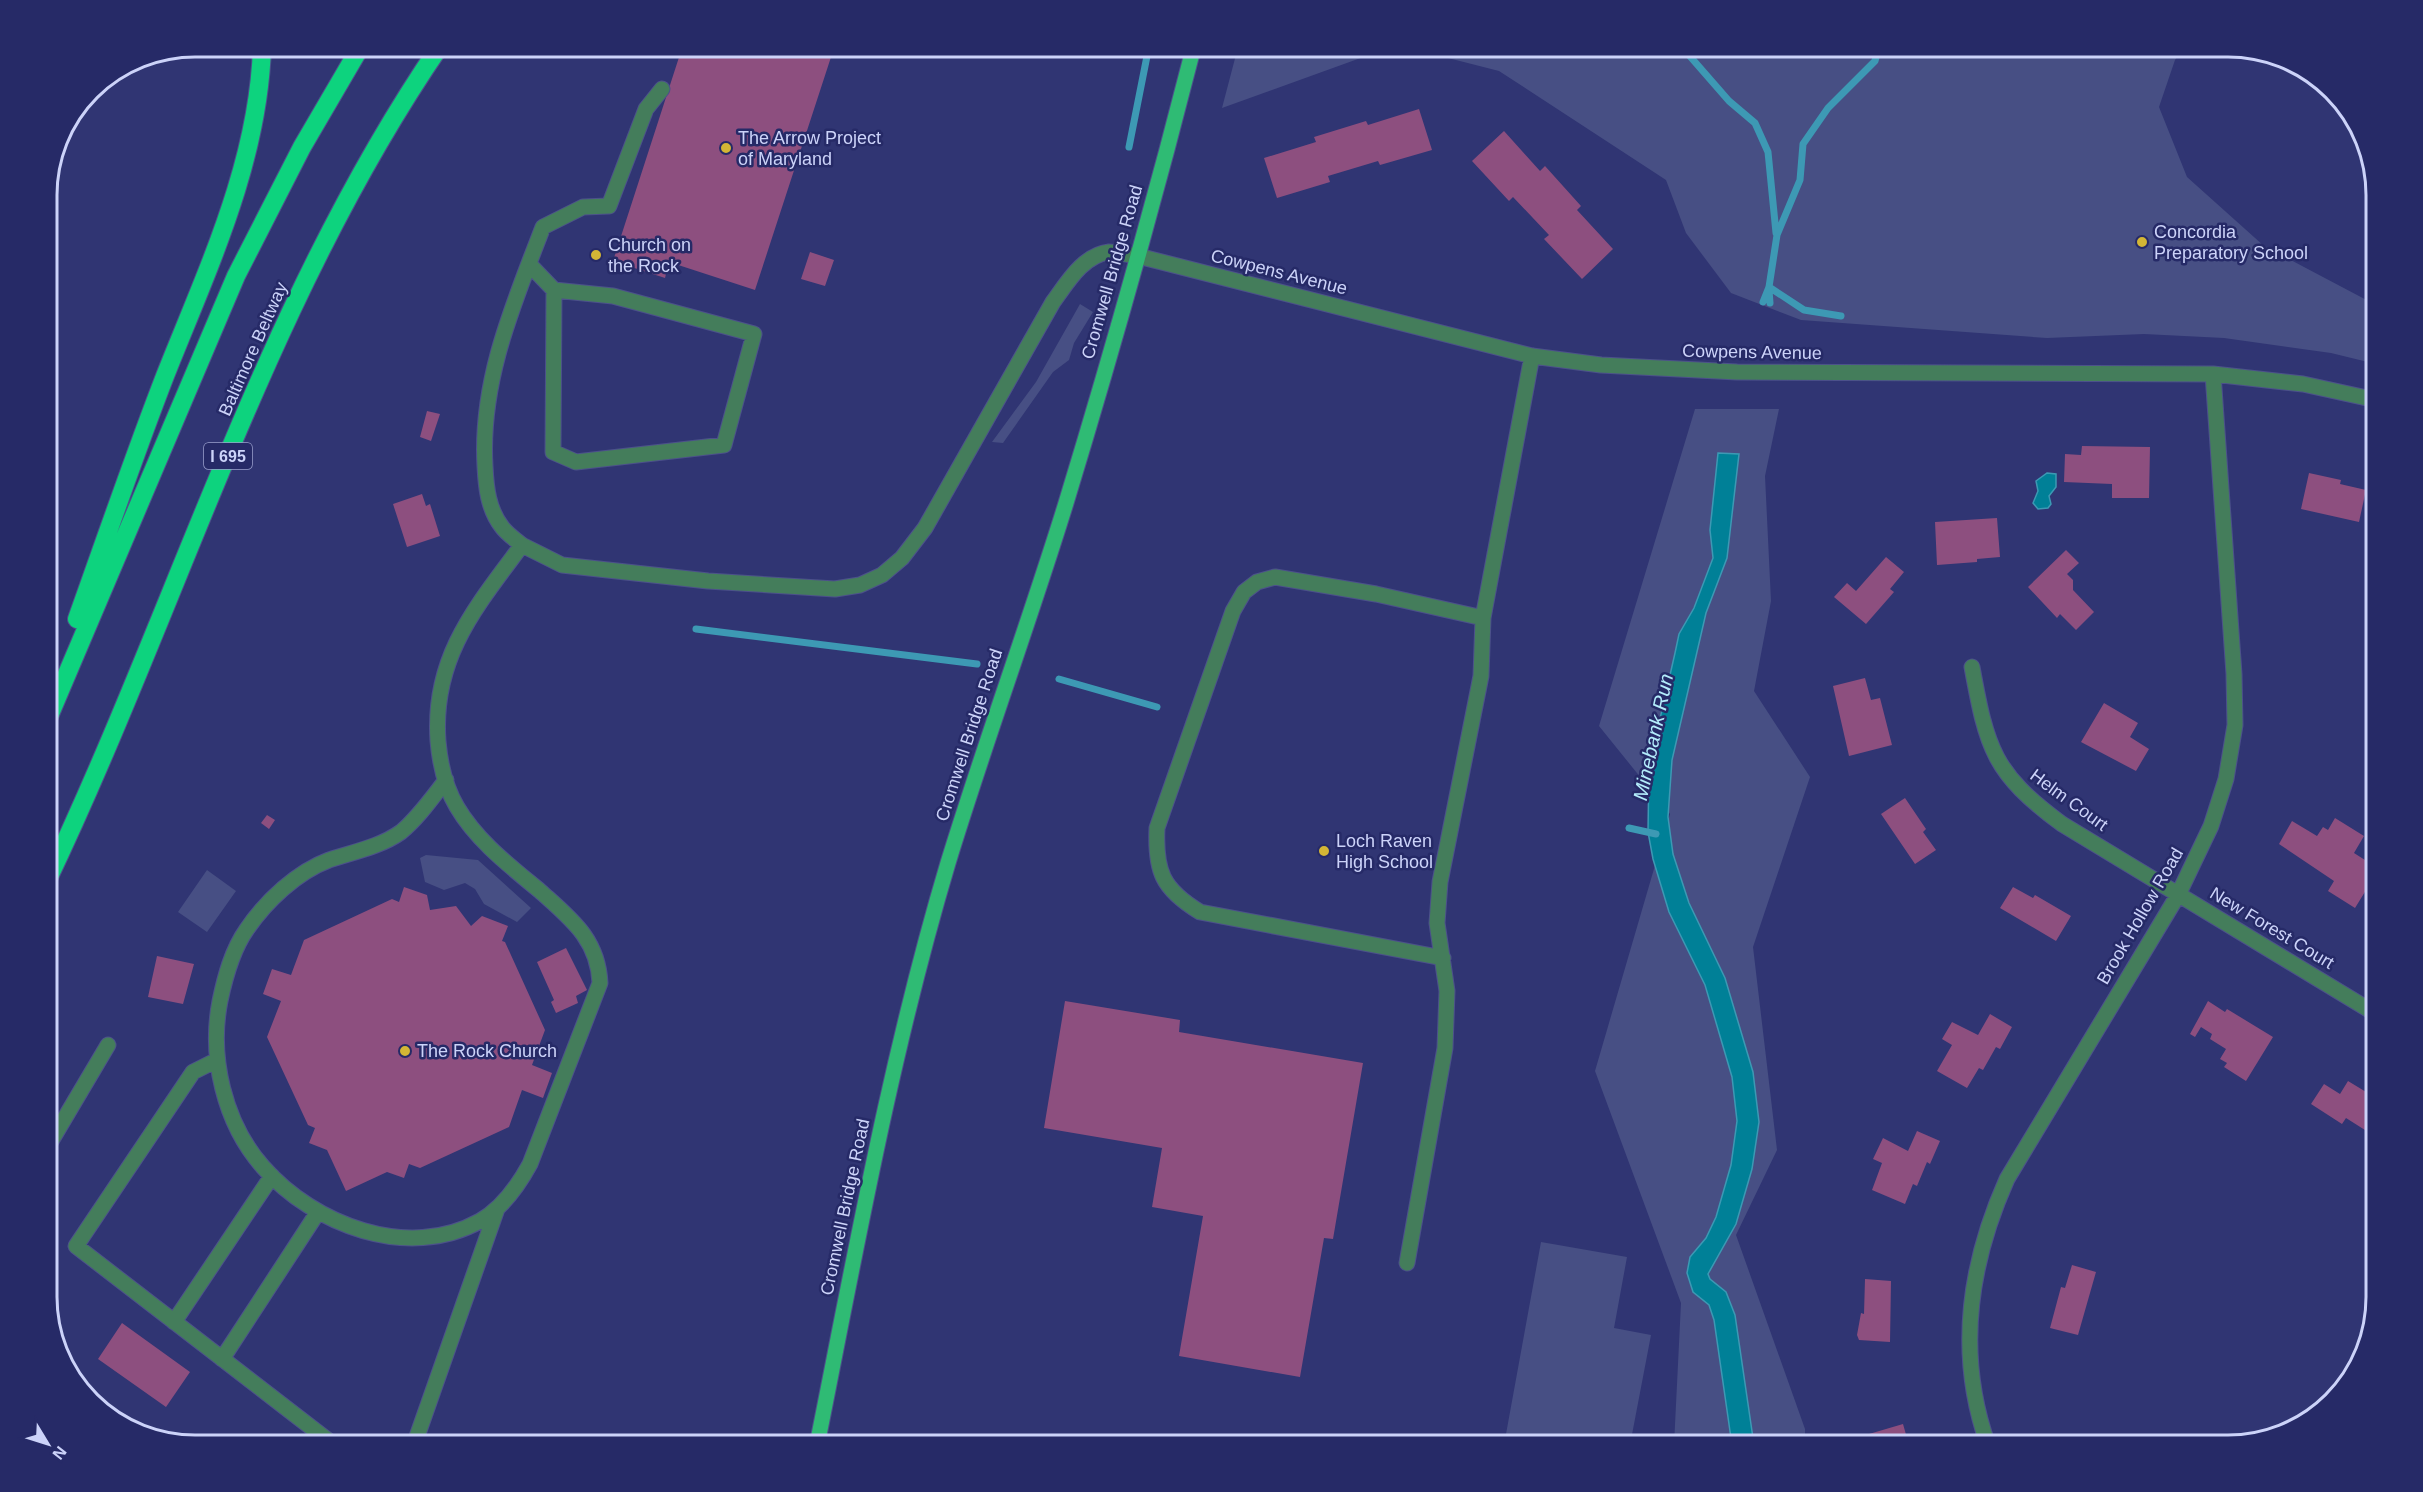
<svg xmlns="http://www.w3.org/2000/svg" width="2423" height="1492" viewBox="0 0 2423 1492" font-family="Helvetica,sans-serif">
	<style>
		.green { fill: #474f84 }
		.water { fill: #008097; stroke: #3d99b4; stroke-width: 1.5 }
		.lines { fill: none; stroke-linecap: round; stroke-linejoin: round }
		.stream { stroke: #3d99b4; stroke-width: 7 }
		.building { fill: #8d4f7f }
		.minor-casing { stroke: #4c518b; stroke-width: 17 }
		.major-casing { stroke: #4c518b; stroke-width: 17 }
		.highway-casing { stroke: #4c518b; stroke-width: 20 }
		.minor { stroke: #447d5b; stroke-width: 15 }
		.major { stroke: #2fbb74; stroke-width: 15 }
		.highway { stroke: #0dd37e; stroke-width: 18 }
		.poi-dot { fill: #d3b635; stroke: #262a67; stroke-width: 2 }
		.labels { text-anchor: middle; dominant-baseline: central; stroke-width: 5; stroke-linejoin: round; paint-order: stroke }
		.shield { fill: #262a67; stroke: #9aa0cd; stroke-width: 1.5 }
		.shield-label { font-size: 16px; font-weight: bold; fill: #ccd3f9 }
		.poi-label { font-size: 18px; fill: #ccd3f9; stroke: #262a67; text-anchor: start }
		.street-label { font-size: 18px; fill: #ccd3f9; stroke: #262a67 }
		.water-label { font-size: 20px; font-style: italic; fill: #b3ecfb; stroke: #262a67 }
		.rim { fill: none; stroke: #ccd3f9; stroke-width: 3 }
	</style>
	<rect width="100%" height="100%" fill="#303573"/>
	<path class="green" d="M1238 47V46L1391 47 1222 108Z
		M1405 47H2184L2175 60 2159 107 2187 177 2264 246 2376 305V364L2331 353 2224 338 2144 334 2047 338 1801 320 1731 293 1686 233 1666 180 1499 71Z
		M1080 304 1093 312 1074 343 1069 360 1053 372 1003 443 992 442 1036 382Z
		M1695 409H1779L1765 476 1771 601 1754 691 1810 777 1753 947 1777 1150 1736 1235 1805 1429V1445H1674L1681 1303 1595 1071 1670 814 1599 726Z
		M426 855 478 860 531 908 517 922 484 904 475 889 465 883 444 890 425 882 420 858Z
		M207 870 236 891 207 932 178 912Z
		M1541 1242 1627 1257 1614 1328 1651 1335 1630 1445H1504Z"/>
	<path class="water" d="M1718 453 1739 454 1727 558 1706 613 1672 760 1668 817 1673 854 1689 903 1725 978 1753 1072 1759 1122 1752 1169 1736 1224 1708 1274 1710 1279 1726 1292 1735 1315 1754 1445H1732L1714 1320 1709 1305 1693 1292 1687 1273 1690 1257 1706 1238 1716 1217 1731 1165 1737 1121 1732 1077 1705 985 1669 912 1653 859 1648 832 1649 767 1675 653 1679 634 1694 608 1713 558 1710 530Z
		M2047 473 2056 474V487L2049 496 2051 504 2048 508 2038 509 2033 503 2038 491 2036 481Z"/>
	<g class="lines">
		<path class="stream" d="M1681 46 1729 101 1755 123 1768 152 1776 233
			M1129 147 1149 46
			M1769 287 1804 310 1841 316
			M1769 290 1770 303
			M1763 302 1769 287 1777 235 1800 180 1803 144 1828 108 1875 61 1879 46
			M696 629 977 664
			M1059 679 1157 707
			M1629 828 1656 834"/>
	</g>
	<path class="building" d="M717 46H809L832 54 755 290 669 262 665 278 613 261 682 48 713 58Z
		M1419 109 1432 150 1380 165 1378 161 1328 176 1330 182 1277 198 1264 158 1316 142 1314 137 1366 121 1368 125Z
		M1504 131 1540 171 1545 166 1581 206 1577 210 1613 249 1582 279 1544 239 1549 235 1513 197 1509 201 1472 161Z
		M810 252 834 260 825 286 801 279Z
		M427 411 440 414 431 441 420 437Z
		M47 436H54L55 448H47Z
		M2082 446 2150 447 2149 498H2112V484L2064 482 2065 454 2081 455Z
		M2309 473 2341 480 2340 484 2366 490 2359 522 2301 509Z
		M422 494 426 506 430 504 440 536 407 547 393 504Z
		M1997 518 2000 557 1977 559V562L1937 565 1935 522Z
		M2066 550 2079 563 2067 574 2073 580V590L2094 612 2076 630 2060 614 2057 618 2028 587Z
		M1886 557 1904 572 1890 589 1894 592 1866 624 1834 597 1847 583 1856 591Z
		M1865 678 1871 700 1880 698 1892 745 1849 756 1833 686Z
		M2104 703 2138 723 2130 737 2149 749 2136 771 2081 742Z
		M1905 798 1926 829 1923 832 1936 850 1915 864 1881 814Z
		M267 815 275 820 269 829 261 823Z
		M2335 818 2364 836 2354 853 2376 867V874L2355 908 2328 891 2334 881 2279 844 2292 821 2317 836 2323 827 2328 830Z
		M404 887 427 895 430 910 456 906 471 926 482 916 508 926 502 941 505 942 545 1030 532 1065 552 1073 543 1098 522 1090 509 1127 420 1168 409 1164 404 1178 387 1172 346 1191 327 1150 309 1143 315 1128 308 1125 267 1037 281 1001 263 994 272 969 291 975 304 940 392 899 399 902Z
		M2013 887 2033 898 2035 895 2071 916 2056 941 2000 908Z
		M566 948 587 990 576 996 578 1003 556 1013 551 1002 554 1000 537 962Z
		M157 956 194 964 183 1004 148 997Z
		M1065 1001 1180 1020 1179 1032 1363 1063 1333 1239 1324 1238 1300 1377 1179 1356 1203 1216 1152 1207 1162 1148 1044 1128Z
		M2208 1001 2225 1012 2227 1009 2273 1037 2246 1081 2224 1067 2227 1063 2220 1059 2226 1049 2210 1039 2212 1034 2201 1027 2195 1037 2190 1034Z
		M1990 1014 2012 1027 2000 1049 1996 1047 1983 1070 1979 1068 1967 1088 1937 1071 1952 1045 1942 1039 1952 1022 1978 1035Z
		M2348 1081 2376 1098V1137L2346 1118 2342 1124 2311 1104 2324 1084 2340 1094Z
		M1917 1131 1940 1141 1930 1164 1927 1162 1917 1186 1913 1184 1905 1204 1872 1190 1882 1163 1873 1159 1883 1138 1908 1151Z
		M2072 1265 2096 1272 2078 1335 2050 1328 2061 1287 2065 1288Z
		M1865 1279 1891 1281 1890 1342 1859 1340 1857 1335 1861 1313 1864 1314Z
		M122 1323 190 1372 166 1407 98 1359Z
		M1903 1424 1909 1445H1873L1869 1434Z"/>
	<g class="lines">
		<defs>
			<path id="minor" d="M529 264 554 290 613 296 754 334 724 445 576 462 553 452 554 290
				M522 545C516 540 507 534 502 527 488 509 486 487 485 466 480 381 513 305 543 227L583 207 609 206 646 109 662 89
				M1972 667C1987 749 1993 773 2062 824L2376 1014
				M446 780C432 798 418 818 401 832 380 847 353 852 329 860 297 872 266 901 247 929 232 950 225 977 220 1001 209 1057 224 1123 263 1167 314 1225 408 1261 480 1221 503 1208 518 1186 530 1164L600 983C598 939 571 919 540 891 510 866 477 841 457 807 445 787 440 764 438 741 432 658 475 608 522 545L562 565 708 581 835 589 860 585 882 575 902 558 925 528 1053 302C1067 283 1083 255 1109 252 1118 252 1129 255 1138 256L1532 356 1601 365 1737 372 2213 374 2303 384 2376 400
				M1443 958 1200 912C1162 889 1155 871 1157 828L1233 611 1244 592 1257 582 1275 577 1376 594 1483 618
				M217 1060 193 1072 76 1246 334 1445
				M47 1148 108 1045
				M1407 1263 1445 1048 1447 991 1437 923 1440 882 1481 676 1483 618 1532 356
				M174 1322 272 1176
				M222 1359 318 1212
				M414 1445 497 1209
				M1988 1445C1956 1355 1969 1264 2007 1179L2178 895 2211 826 2226 779 2235 725 2234 674 2213 374"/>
			<path id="major" d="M817 1445C856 1250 891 1054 948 863 985 742 1029 623 1066 503 1112 352 1155 199 1194 46"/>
			<path id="highway" d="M77 619C106 538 134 456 165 376 207 270 259 162 262 46
				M47 721 236 276 302 147 361 46
				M47 881C179 604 265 301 440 46"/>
		</defs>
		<use href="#minor" class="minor-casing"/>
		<use href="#major" class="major-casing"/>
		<use href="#highway" class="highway-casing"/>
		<use href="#minor" class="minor"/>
		<use href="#major" class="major"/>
		<use href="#highway" class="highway"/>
	</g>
	<g class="poi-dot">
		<circle cx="726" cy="148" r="6"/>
		<circle cx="2142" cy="242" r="6"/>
		<circle cx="596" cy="255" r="6"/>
		<circle cx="1324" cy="851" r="6"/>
		<circle cx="405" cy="1051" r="6"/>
	</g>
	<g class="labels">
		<rect class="shield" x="204" y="443" width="48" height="26" rx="4.5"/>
		<g class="shield-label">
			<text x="228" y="456">I 695</text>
		</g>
		<g class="poi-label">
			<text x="738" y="138">The Arrow Project<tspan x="738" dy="21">of Maryland</tspan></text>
			<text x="2154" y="232">Concordia<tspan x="2154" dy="21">Preparatory School</tspan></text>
			<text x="608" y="245">Church on<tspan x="608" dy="21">the Rock</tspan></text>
			<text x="1336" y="841">Loch Raven<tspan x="1336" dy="21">High School</tspan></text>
			<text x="417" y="1051">The Rock Church</text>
		</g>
		<g class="street-label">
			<text transform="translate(1112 272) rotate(-74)">Cromwell Bridge Road</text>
			<text transform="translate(1279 272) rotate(14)">Cowpens Avenue</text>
			<text transform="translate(253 349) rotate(-66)">Baltimore Beltway</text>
			<text transform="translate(1752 352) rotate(1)">Cowpens Avenue</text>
			<text transform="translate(969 735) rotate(-72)">Cromwell Bridge Road</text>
			<text transform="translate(2069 800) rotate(36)">Helm Court</text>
			<text transform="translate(2140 916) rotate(-60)">Brook Hollow Road</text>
			<text transform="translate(2272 928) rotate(31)">New Forest Court</text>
			<text transform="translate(845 1207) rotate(-78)">Cromwell Bridge Road</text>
		</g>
		<g class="water-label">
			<text transform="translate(1653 737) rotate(-78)">Minebank Run</text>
		</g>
	</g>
	<path d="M0 0H2423V1492H0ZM195 57H2228A138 138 0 0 1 2366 195V1297A138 138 0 0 1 2228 1435H195A138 138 0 0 1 57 1297V195A138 138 0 0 1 195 57Z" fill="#262a67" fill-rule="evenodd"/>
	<path class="rim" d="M195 57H2228A138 138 0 0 1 2366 195V1297A138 138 0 0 1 2228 1435H195A138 138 0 0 1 57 1297V195A138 138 0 0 1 195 57Z"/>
	<g transform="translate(48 1444) rotate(128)" stroke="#262a67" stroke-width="4.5" paint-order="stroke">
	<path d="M0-4.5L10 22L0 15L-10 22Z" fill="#ccd3f9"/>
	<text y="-9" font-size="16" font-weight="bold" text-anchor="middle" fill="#ccd3f9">N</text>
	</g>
</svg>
